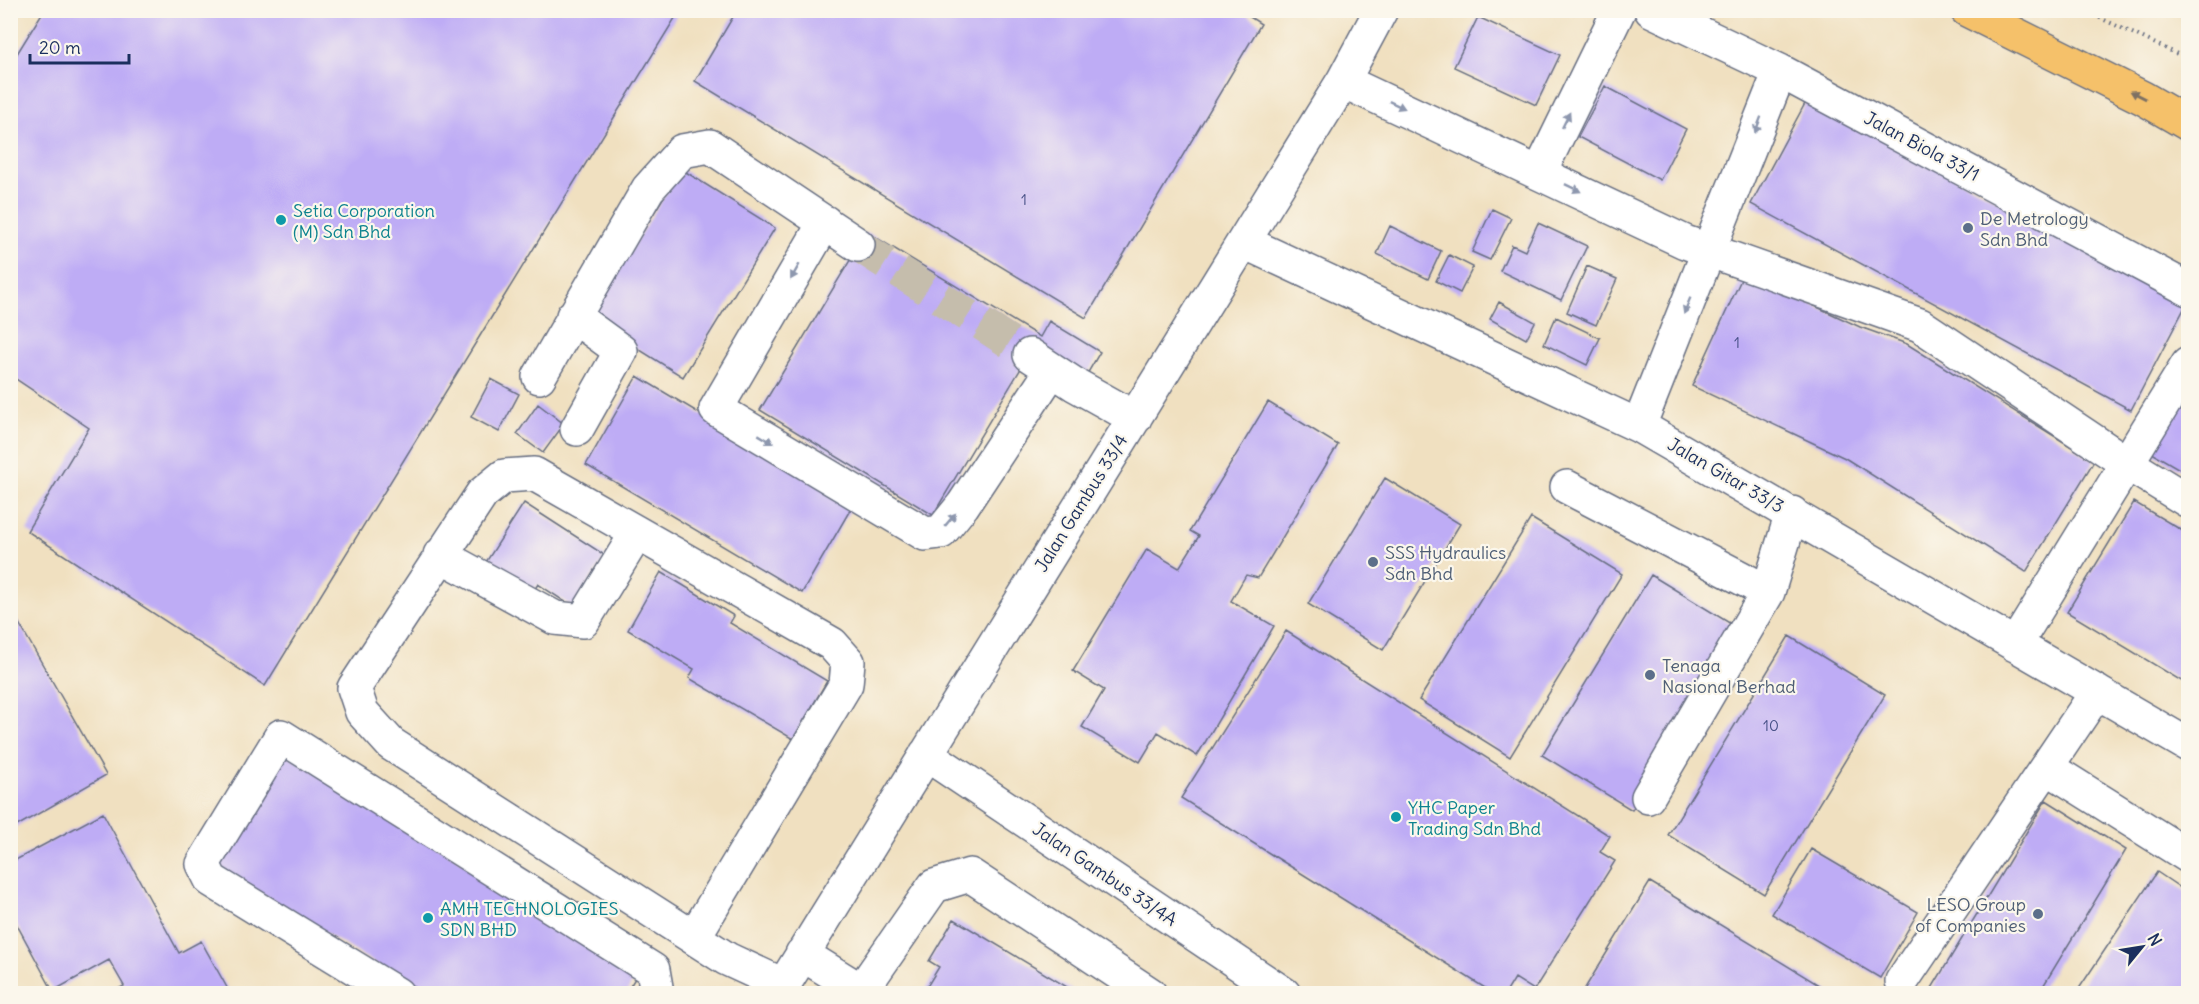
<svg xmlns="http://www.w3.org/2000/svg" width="2199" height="1004" viewBox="0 0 2199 1004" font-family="Delius,sans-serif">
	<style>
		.building { fill: #beacf5 }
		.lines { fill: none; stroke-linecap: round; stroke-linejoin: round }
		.minor-tunnel { stroke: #c5bdac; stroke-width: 33; stroke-dasharray: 33 16; stroke-linecap: butt }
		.minor-casing { stroke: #666d80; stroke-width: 36 }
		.major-casing { stroke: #666d80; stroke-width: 36 }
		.path { stroke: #666d80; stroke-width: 4; stroke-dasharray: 1.5 4.5; stroke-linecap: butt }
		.minor { stroke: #fff; stroke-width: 33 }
		.major { stroke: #f5c16b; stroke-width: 33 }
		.oneway { fill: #7d7164 }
		.oneway2 { fill: #8d97ae }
		.culture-dot { fill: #0f9aa8; stroke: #fbf7ec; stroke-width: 2 }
		.service-dot { fill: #5c6f8a; stroke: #fbf7ec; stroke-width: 2 }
		.labels { text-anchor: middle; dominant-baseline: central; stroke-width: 4.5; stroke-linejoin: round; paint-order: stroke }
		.number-label { font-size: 15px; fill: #444e84 }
		.street-label { font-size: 18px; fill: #1b2f5e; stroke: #fbf7ec }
		.culture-label { font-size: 18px; fill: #0d838f; stroke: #fbf7ec; text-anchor: start }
		.service-label { font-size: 18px; fill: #4e5e75; stroke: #fbf7ec; text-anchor: start }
	</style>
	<rect width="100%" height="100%" fill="#fbf7ec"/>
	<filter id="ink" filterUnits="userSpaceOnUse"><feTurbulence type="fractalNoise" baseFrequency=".0167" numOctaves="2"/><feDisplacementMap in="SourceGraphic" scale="12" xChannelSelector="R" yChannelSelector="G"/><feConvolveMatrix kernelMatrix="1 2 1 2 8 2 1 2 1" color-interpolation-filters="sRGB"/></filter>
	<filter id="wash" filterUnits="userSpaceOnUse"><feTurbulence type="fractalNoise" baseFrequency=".008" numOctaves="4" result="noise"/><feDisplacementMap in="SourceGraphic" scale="24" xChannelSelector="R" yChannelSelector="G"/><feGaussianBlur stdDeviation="1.35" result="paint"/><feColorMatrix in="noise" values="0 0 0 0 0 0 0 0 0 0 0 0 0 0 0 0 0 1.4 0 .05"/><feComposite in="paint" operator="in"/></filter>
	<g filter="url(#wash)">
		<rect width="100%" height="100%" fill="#f0e0c0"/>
		<g id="blocks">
			<path class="building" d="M44 10H680L265 686 27 531 89 428 10 375V65Z
				M737 10H1239L1261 24 1086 318 695 81Z
				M1478 17 1560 55 1536 105 1454 67Z
				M1605 86 1686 129 1660 180 1578 137Z
				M1808 98 2187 303 2131 410 1751 204Z
				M681 169 775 228 683 377 589 318Z
				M1492 209 1511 218 1490 260 1472 252Z
				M1538 223 1587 246 1561 300 1500 271 1512 245 1525 251Z
				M1390 226 1441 251 1428 279 1377 254Z
				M867 232 1040 337 1049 321 1100 352 1086 376 1035 345 933 515 760 410Z
				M1449 255 1473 267 1460 293 1436 281Z
				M1587 266 1617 279 1596 325 1567 312Z
				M1744 273 1860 327 1907 344 2094 461 2026 572 1845 458 1692 386Z
				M1499 302 1535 322 1526 339 1490 319Z
				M1556 317 1600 338 1587 365 1544 344Z
				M637 376 853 505 802 593 586 465Z
				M491 379 519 394 499 432 471 417Z
				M2188 390V474L2152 453Z
				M1268 402 1338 445 1258 578 1246 575 1231 601 1274 626 1197 756 1158 732 1140 762 1082 727 1104 690 1073 671 1147 549 1179 568 1199 536 1190 531Z
				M538 404 564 424 543 453 517 434Z
				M1385 478 1460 524 1383 650 1308 604Z
				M2134 502 2188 534V685L2067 612Z
				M524 503 606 556 573 607 538 584 533 592 486 562Z
				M1531 518 1622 574 1510 757 1419 700Z
				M661 572 734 616 730 623 827 681 793 739 689 678 694 669 628 630Z
				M1651 575 1741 630 1632 810 1542 755Z
				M16 618 106 775 10 830V621Z
				M1286 631 1610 836 1600 852 1615 861 1534 990 1515 978 1506 993H1493L1181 798Z
				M1789 636 1885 695 1764 894 1668 835Z
				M285 753 640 970 626 993H424L217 867Z
				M2046 800 2126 850 2039 993H1929Z
				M103 813 179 953 201 941 230 993H110L124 986 109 960 53 991 10 912V863Z
				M1811 849 1918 912 1880 978 1772 914Z
				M2157 872 2188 893V993H2076Z
				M1650 882 1832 993H1582Z
				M954 919 1077 993H923L939 967 929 961Z"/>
		</g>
	</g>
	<g filter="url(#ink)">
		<use href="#blocks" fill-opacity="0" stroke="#666d80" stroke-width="1.5"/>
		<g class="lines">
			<path class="minor-tunnel" d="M858 245 1030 355"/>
			<defs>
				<path id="minor" d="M1651 10 1780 71 2188 289
					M1343 81 1685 242 1920 325 2128 464 2188 501
					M1540 172 1619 10
					M825 222 716 409 925 534 941 532 963 505 1052 370
					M1244 242 1639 426 2188 745
					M573 316 621 351 577 429
					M1030 355 1074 384 1135 418
					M539 377 648 189 682 151 710 146 858 245
					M1639 426 1780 71
					M1567 487 1768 592 1792 513
					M440 555 555 618 583 621 637 533
					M2015 645 2188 364
					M926 754 1284 994
					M2048 768 2188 856
					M1648 797 1768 592
					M694 937 846 684 848 662 832 644 534 474 504 476 482 494 354 688 362 712 391 744 727 959 783 985
					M802 954 860 990
					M1902 981 2097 692
					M397 994 211 880 203 864 281 736 653 970 656 987 652 994
					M778 994 1343 81 1381 10
					M859 994 934 886 970 875 1150 994"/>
				<path id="major" d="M1967 10 2143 98 2188 124"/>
			</defs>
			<use href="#minor" class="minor-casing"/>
			<use href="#major" class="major-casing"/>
			<path class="path" d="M2083 10 2188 59"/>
			<use href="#minor" class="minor"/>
			<use href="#major" class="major"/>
		</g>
		<defs><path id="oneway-solid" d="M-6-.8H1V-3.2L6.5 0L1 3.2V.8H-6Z" transform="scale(1.5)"/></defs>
		<use class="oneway" href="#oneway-solid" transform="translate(2138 95) rotate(-153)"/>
		<g class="oneway2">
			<use href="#oneway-solid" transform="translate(1397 105) rotate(25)"/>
			<use href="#oneway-solid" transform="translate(1566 120) rotate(-64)"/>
			<use href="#oneway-solid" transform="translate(1758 125) rotate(111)"/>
			<use href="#oneway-solid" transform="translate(1573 188) rotate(26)"/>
			<use href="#oneway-solid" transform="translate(795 272) rotate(120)"/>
			<use href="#oneway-solid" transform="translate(1687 306) rotate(112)"/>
			<use href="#oneway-solid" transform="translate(766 439) rotate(31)"/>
			<use href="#oneway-solid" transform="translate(950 520) rotate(-50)"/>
		</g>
	</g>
	<g class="culture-dot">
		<circle cx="281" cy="220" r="6"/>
		<circle cx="1396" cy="817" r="6"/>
		<circle cx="428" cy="918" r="6"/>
	</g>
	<g class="service-dot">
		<circle cx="1968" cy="228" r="6"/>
		<circle cx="1373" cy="562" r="6"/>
		<circle cx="1650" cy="675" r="6"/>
		<circle cx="2038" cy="914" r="6"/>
	</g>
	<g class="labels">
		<g class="number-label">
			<text x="1024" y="199">1</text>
			<text x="1737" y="342">1</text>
			<text x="1771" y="725">10</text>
		</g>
		<g class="street-label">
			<text transform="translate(1922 146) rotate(28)">Jalan Biola 33/1</text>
			<text transform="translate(1726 475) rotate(30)">Jalan Gitar 33/3</text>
			<text transform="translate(1081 503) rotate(-58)">Jalan Gambus 33/4</text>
			<text transform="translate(1105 874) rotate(34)">Jalan Gambus 33/4A</text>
		</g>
		<g class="culture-label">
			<text x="293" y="210">Setia Corporation<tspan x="293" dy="21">(M) Sdn Bhd</tspan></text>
			<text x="1408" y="807">YHC Paper<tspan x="1408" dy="21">Trading Sdn Bhd</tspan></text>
			<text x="440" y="908">AMH TECHNOLOGIES<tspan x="440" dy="21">SDN BHD</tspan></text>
		</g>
		<g class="service-label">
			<text x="1980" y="218">De Metrology<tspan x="1980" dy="21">Sdn Bhd</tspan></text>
			<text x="1385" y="552">SSS Hydraulics<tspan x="1385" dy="21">Sdn Bhd</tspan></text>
			<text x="1662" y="665">Tenaga<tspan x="1662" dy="21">Nasional Berhad</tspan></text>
			<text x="2026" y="904" text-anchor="end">LESO Group<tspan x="2026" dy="21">of Companies</tspan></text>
		</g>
	</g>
	<rect width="2199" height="1004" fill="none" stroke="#fbf7ec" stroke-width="36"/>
	<g transform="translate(2142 947) rotate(60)" stroke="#fbf7ec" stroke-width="4.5" paint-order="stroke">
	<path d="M0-4.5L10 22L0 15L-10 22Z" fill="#1b2f5e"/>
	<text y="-9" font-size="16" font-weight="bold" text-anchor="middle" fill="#1b2f5e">N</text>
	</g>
	<path d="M30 54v9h99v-9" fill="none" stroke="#1b2f5e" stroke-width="3"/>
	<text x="39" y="54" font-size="18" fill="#1b2f5e" stroke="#fbf7ec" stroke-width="4.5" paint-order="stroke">20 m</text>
</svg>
